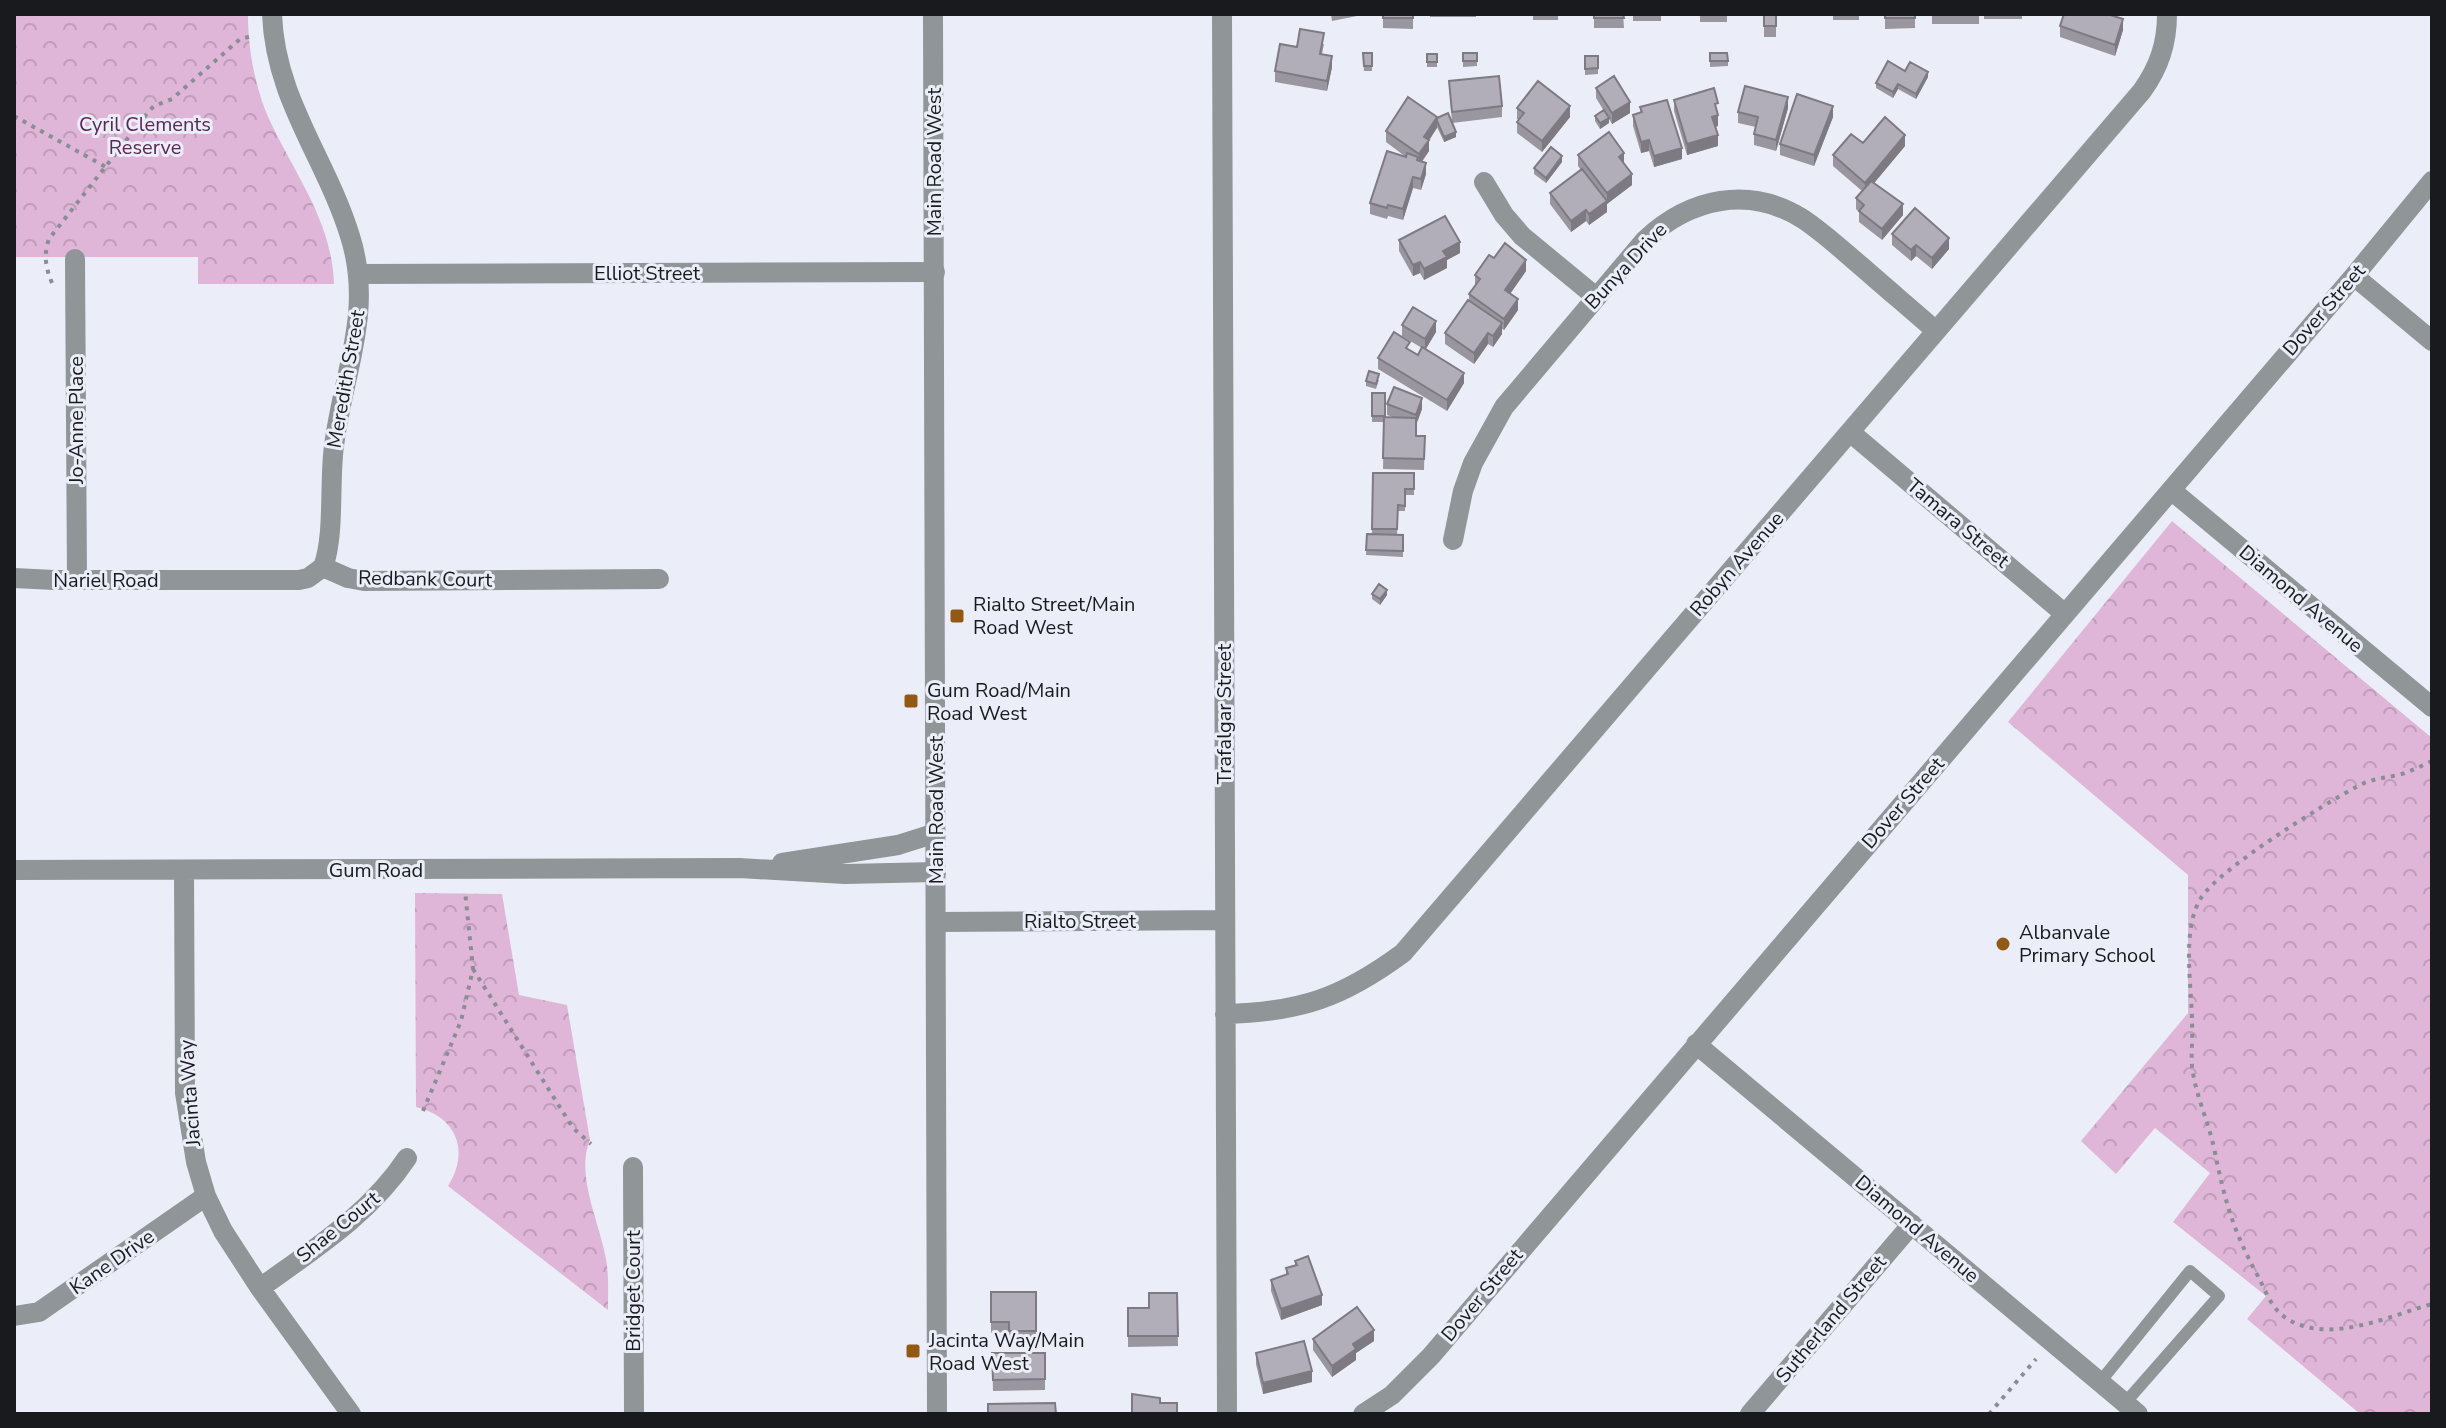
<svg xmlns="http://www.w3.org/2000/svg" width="2446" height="1428" viewBox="0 0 2446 1428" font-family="'Nunito Sans',sans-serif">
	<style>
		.park { fill: url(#park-crowns) }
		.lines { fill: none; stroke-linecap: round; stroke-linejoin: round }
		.path { stroke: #8a8d94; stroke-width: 4; stroke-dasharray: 4 6; stroke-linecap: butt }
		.service { stroke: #909598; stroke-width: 12 }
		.minor { stroke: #909598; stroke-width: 20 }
		.tertiary { stroke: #909598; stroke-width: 20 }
		.wall { fill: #99969f }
		.shaded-wall { fill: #7d7a82 }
		.building { fill: #b2aeb9; stroke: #7d7a82; stroke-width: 2 }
		.poi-dot { fill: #915913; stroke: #ebeef9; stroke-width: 3 }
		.labels { text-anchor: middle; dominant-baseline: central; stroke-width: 6; stroke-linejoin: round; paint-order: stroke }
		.park-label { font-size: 20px; fill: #5b2755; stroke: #ebeef9 }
		.street-label { font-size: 20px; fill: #191a1e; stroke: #ebeef9 }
		.poi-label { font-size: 20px; fill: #191a1e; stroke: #ebeef9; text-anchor: start }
	</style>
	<defs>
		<pattern id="park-crowns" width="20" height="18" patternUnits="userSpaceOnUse" patternTransform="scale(2)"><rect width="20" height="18" fill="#dfb6d8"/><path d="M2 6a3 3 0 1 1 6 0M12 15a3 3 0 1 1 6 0" fill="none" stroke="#bf9cb9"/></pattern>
	</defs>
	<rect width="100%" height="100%" fill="#ebeef9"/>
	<path class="park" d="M14 14H248C248 47 254 81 266 112 291 170 332 218 334 284H198V257H14Z
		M2172 521 2432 738V1414H2360L2247 1319 2266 1296 2173 1222 2210 1173 2155 1128 2116 1174 2081 1141 2188 1013V875L2008 722Z
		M415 893 502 894 519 995 567 1005 590 1140C575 1174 600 1224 606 1259 609 1275 608 1293 608 1310L448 1186C470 1151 457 1117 416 1107Z"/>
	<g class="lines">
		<path class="path" d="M14 116 106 167
			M52 283C46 268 43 256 49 239L149 111 154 106 172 99 240 39 253 36
			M2432 761C2421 766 2410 772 2398 775 2384 778 2371 779 2358 786 2324 804 2219 869 2201 898 2181 930 2192 987 2192 1023 2193 1037 2191 1052 2192 1066 2195 1094 2208 1120 2214 1148 2225 1201 2232 1229 2259 1278 2266 1292 2272 1309 2286 1318 2328 1346 2391 1315 2432 1304
			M2432 772V773
			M473 969 573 1128 591 1144
			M423 1111 461 1021 473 969 465 891
			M1989 1414 2036 1359"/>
		<path class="service" d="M2100 1382 2190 1271 2219 1296 2125 1403"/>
		<path class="minor" d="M272 14C275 99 326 158 350 236 374 312 343 372 334 446 329 481 335 536 323 567
			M1222 14 1227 1414
			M1484 182 1504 215 1522 236 1596 297
			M75 259 77 580
			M359 274 935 272
			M2354 276 2432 341
			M1850 432 2065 614
			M2171 490 2432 707
			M1453 540 1463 491 1473 463 1504 407 1645 240C1690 198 1749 185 1803 219 1824 233 1842 250 1861 266 1886 288 1911 309 1936 331
			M14 578 54 580H299L308 578 323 567 348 578 364 581 659 579
			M782 863 898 845 936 833
			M14 870 739 868 845 874 936 872
			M184 870 185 1093 196 1162 206 1196 223 1231 260 1288 351 1414
			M936 922 1224 920
			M1225 1014C1300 1012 1342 998 1403 953L2142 91C2159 67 2167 44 2167 14
			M1696 1044 2138 1414
			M633 1167 634 1414
			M260 1288C314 1249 370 1214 407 1158
			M14 1316 39 1312 206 1196
			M1363 1414 1392 1395 1431 1356 2354 276 2432 181
			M1750 1414 1912 1224"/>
		<path class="tertiary" d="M933 14 937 1414"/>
	</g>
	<path class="wall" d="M1331 14H1357V16L1332 21Z
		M1383 14H1413V29L1383 28Z
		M1430 14H1476V17H1430Z
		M1533 14H1558V20H1533Z
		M1594 14H1623L1624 28H1594Z
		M1633 14H1661V21H1633Z
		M1700 14H1727V22H1700Z
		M1764 14H1776V37H1764Z
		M1833 14H1859V20H1833Z
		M1885 14H1915V28L1885 29Z
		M1932 14H1979V24H1932Z
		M1984 14H2022V19H1984Z
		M2060 26 2123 30 2115 56 2060 37Z
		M1324 44 1322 54 1332 67 1327 91 1275 82V71L1297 47Z
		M1363 53H1372V71H1364Z
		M1463 53H1477V66L1463 67Z
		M1710 53 1728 61V66L1710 67Z
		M1427 54H1437V67H1427Z
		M1585 56H1598V74L1585 75Z
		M1905 71 1928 77 1916 99 1898 89 1893 98 1876 88V83Z
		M1449 81 1502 106V117L1452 123Z
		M1596 88 1630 113 1612 124 1609 119V123L1600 129 1595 121V116L1604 111 1596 98Z
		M1408 97 1456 137 1444 142 1437 127 1429 140V151L1422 162 1426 174 1421 190 1413 188 1403 220 1388 216 1387 219 1370 214V203L1406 157 1386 142V131Z
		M1674 100 1718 114V126L1715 127 1718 146 1687 155 1674 111Z
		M1640 107 1682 159 1654 167 1649 151 1641 153 1633 126V115L1640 113Z
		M1517 108 1570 117 1542 152 1517 133V122L1519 120 1517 119Z
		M1788 108 1776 151 1754 145V134L1756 127 1738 123V112Z
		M1833 117 1814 166 1780 155V144Z
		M1863 143 1905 146 1874 183 1903 215 1882 240 1859 222V212L1856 209V198L1862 191 1833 166V155Z
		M1578 155 1624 164 1632 185 1607 204V212L1589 225 1586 221 1571 232 1550 204V193L1581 170 1578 166Z
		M1562 162 1546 183 1534 174V168Z
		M1892 234 1949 249 1932 269 1916 256 1911 261 1892 245Z
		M1399 240 1460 253 1447 260V268L1424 280 1420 273 1413 276 1399 251Z
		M1494 258 1526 271 1510 294 1518 310 1504 330 1502 329V334L1493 347 1488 344 1474 364 1445 344V333L1469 300V294L1475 285V275Z
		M1402 325 1436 332 1426 349 1464 383 1447 411 1378 369V358L1410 351 1418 355 1422 348 1402 336Z
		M1379 380 1376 389 1366 386V381Z
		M1372 393 1385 417H1393L1387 415V404L1422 409 1416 425V436H1425L1424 470 1383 469 1384 422H1372Z
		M1373 473H1414V495H1405V511H1398L1397 535H1403V557L1366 555 1367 534H1372Z
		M1372 594 1387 595 1380 605 1372 599Z
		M1295 1261 1322 1305 1281 1320 1271 1291V1280L1286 1275V1268L1295 1265Z
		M991 1292H1036V1342H1009V1332L991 1333Z
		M1177 1293 1178 1346 1128 1347V1308H1149Z
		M1313 1339 1374 1341 1356 1353V1360L1332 1377 1313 1350Z
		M992 1353H1045V1390L993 1391Z
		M1256 1353 1312 1382 1263 1394 1256 1364Z"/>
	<path class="shaded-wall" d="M2123 19V30L2115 56V45Z
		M1332 56V67L1327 91V81Z
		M1928 72V77L1916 99V94Z
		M1898 84V89L1893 98V92Z
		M1788 97V108L1776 151V140Z
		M1630 102V113L1612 124V113Z
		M1570 106V117L1542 152V141Z
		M1833 106V117L1814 166V155Z
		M1718 115V126L1712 128V117Z
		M1437 117V128L1428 142 1429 140V151L1419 165V154L1424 137Z
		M1609 118V123L1600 129V123Z
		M1456 132V137L1444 142V137Z
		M1718 135V146L1687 155V144Z
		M1905 135V146L1865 194V183Z
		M1649 140V151L1641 153V142Z
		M1682 148V159L1654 167V156Z
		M1624 153V164L1619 157Z
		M1562 156V162L1546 183V178Z
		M1426 163V174L1421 190V179Z
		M1632 174V185L1607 204V193Z
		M1413 177V188L1403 220V209Z
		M1607 201V212L1589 225V214Z
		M1903 204V215L1882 240V229Z
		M1586 210V221L1571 232V221Z
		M1949 238V249L1932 269V258Z
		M1460 242V253L1447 260V268L1424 280V269L1443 251Z
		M1916 245V256L1911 261V250Z
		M1526 260V271L1505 301V290Z
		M1420 262V273L1413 276V265Z
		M1518 299V310L1504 330V319Z
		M1436 321V332L1425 350V339Z
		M1502 323V334L1493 347V336Z
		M1488 333V344L1474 364V353Z
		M1464 373V383L1447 411V400Z
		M1422 398V409L1416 425V447V415Z
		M1387 590V595L1380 605V599Z
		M1322 1295V1305L1281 1320V1309Z
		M1374 1330V1341L1356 1353V1360L1332 1377V1366L1353 1344Z
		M1312 1371V1382L1263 1394V1383Z"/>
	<path class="building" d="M1383 14H1413V18H1383Z
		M1594 14H1623L1624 18H1594Z
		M1764 14H1776V26H1764Z
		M1885 14H1915V18H1885Z
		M2064 14H2107L2123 19 2115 45 2060 26Z
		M1300 29 1324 33 1320 54 1332 56 1327 81 1275 71 1280 44 1297 47Z
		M1363 53H1372V66H1364Z
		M1463 53H1477V61H1463Z
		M1710 53H1727L1728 61H1710Z
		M1427 54H1437V62H1427Z
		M1585 56H1598V68L1585 69Z
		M1888 61 1905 71 1910 62 1928 72 1916 94 1898 84 1893 92 1876 83Z
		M1499 76 1502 106 1452 112 1449 81Z
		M1614 76 1630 102 1612 113 1596 88Z
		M1538 81 1570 106 1542 141 1517 122 1524 113 1517 108Z
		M1745 86 1788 97 1776 140 1754 134 1758 117 1738 112Z
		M1714 88 1718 103 1715 104 1718 115 1712 117 1718 135 1687 144 1674 100Z
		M1797 94 1833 106 1814 155 1780 144Z
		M1408 97 1437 117 1424 137 1429 140 1419 154 1386 131Z
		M1667 100 1682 148 1654 156 1649 140 1641 142 1633 115 1642 112 1640 107Z
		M1604 110 1609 118 1600 123 1595 116Z
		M1448 113 1456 132 1444 137 1437 121V118Z
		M1885 117 1905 135 1865 183 1833 155 1851 134 1863 143Z
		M1609 132 1624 153 1619 157 1632 174 1607 193 1578 155Z
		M1551 147 1562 156 1546 178 1534 168Z
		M1387 151 1406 157 1407 153 1418 157 1417 160 1426 163 1421 179 1413 177 1403 209 1388 205 1387 208 1370 203Z
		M1582 169 1607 201 1589 214 1586 210 1571 221 1550 193Z
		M1871 181 1903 204 1882 229 1859 211 1864 205 1856 198Z
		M1915 208 1949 238 1932 258 1916 245 1911 250 1892 234Z
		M1445 216 1460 242 1443 251 1447 257 1424 269 1420 262 1413 265 1399 240Z
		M1505 243 1526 260 1505 290 1518 299 1504 319 1469 294 1480 279 1475 275 1489 255 1494 258Z
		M1468 300 1502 323 1493 336 1488 333 1474 353 1445 333Z
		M1413 307 1436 321 1425 339 1402 325Z
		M1394 332 1410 342 1406 348 1418 355 1422 347 1464 373 1447 400 1378 358Z
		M1369 371 1379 374 1376 384 1366 381Z
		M1394 387 1422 398 1416 415 1387 404Z
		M1372 393H1385V416H1372Z
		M1384 417 1416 418V436H1425L1424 459 1383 458Z
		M1373 473H1414V489H1405V506L1398 505 1397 529H1372Z
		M1367 534 1403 535V551L1366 550Z
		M1379 584 1387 590 1380 599 1372 594Z
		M1308 1256 1322 1295 1281 1309 1271 1280 1288 1274 1286 1268 1297 1265 1295 1261Z
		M991 1292H1036V1331H1009V1322H991Z
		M1149 1293H1177L1178 1336H1128V1308H1149Z
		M1357 1307 1374 1330 1353 1344 1356 1349 1332 1366 1313 1339Z
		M1304 1341 1312 1371 1263 1383 1256 1353Z
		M992 1353H1045V1379L993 1380Z
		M1132 1394 1160 1398V1403H1177V1414H1132Z
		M1055 1403 1056 1414H988V1404Z"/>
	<g class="poi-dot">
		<rect x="949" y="608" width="16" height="16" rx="4"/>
		<rect x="903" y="693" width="16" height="16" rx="4"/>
		<circle cx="2003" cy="944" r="8"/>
		<rect x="905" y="1343" width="16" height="16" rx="4"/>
	</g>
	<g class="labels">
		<g class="park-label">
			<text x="145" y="124">Cyril Clements<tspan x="145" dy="23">Reserve</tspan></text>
		</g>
		<g class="street-label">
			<text transform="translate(934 162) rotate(-90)">Main Road West</text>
			<text transform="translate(1626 266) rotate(-47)">Bunya Drive</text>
			<text x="647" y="273">Elliot Street</text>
			<text transform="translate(2324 310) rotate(-49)">Dover Street</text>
			<text transform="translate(346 379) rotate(-80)">Meredith Street</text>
			<text transform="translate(76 420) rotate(-90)">Jo-Anne Place</text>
			<text transform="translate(1958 523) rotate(40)">Tamara Street</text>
			<text transform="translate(1737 564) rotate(-49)">Robyn Avenue</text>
			<text transform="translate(425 579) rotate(1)">Redbank Court</text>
			<text x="106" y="580">Nariel Road</text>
			<text transform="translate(2301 599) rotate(40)">Diamond Avenue</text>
			<text transform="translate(1224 714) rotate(-90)">Trafalgar Street</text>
			<text transform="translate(1903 803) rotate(-49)">Dover Street</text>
			<text transform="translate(936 810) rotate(-90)">Main Road West</text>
			<text x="376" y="870">Gum Road</text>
			<text x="1080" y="921">Rialto Street</text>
			<text transform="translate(190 1093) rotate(-94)">Jacinta Way</text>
			<text transform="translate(338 1227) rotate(-39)">Shae Court</text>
			<text transform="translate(1917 1229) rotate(40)">Diamond Avenue</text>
			<text transform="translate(112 1262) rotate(-35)">Kane Drive</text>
			<text transform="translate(633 1291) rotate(-90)">Bridget Court</text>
			<text transform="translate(1482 1295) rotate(-50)">Dover Street</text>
			<text transform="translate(1831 1319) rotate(-50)">Sutherland Street</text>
		</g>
		<g class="poi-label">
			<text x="973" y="604">Rialto Street/Main<tspan x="973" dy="23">Road West</tspan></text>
			<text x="927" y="690">Gum Road/Main<tspan x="927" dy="23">Road West</tspan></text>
			<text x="2019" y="932">Albanvale<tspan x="2019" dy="23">Primary School</tspan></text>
			<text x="929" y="1340">Jacinta Way/Main<tspan x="929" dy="23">Road West</tspan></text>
		</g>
	</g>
	<rect width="2446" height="1428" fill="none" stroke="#191a1e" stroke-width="32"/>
</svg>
